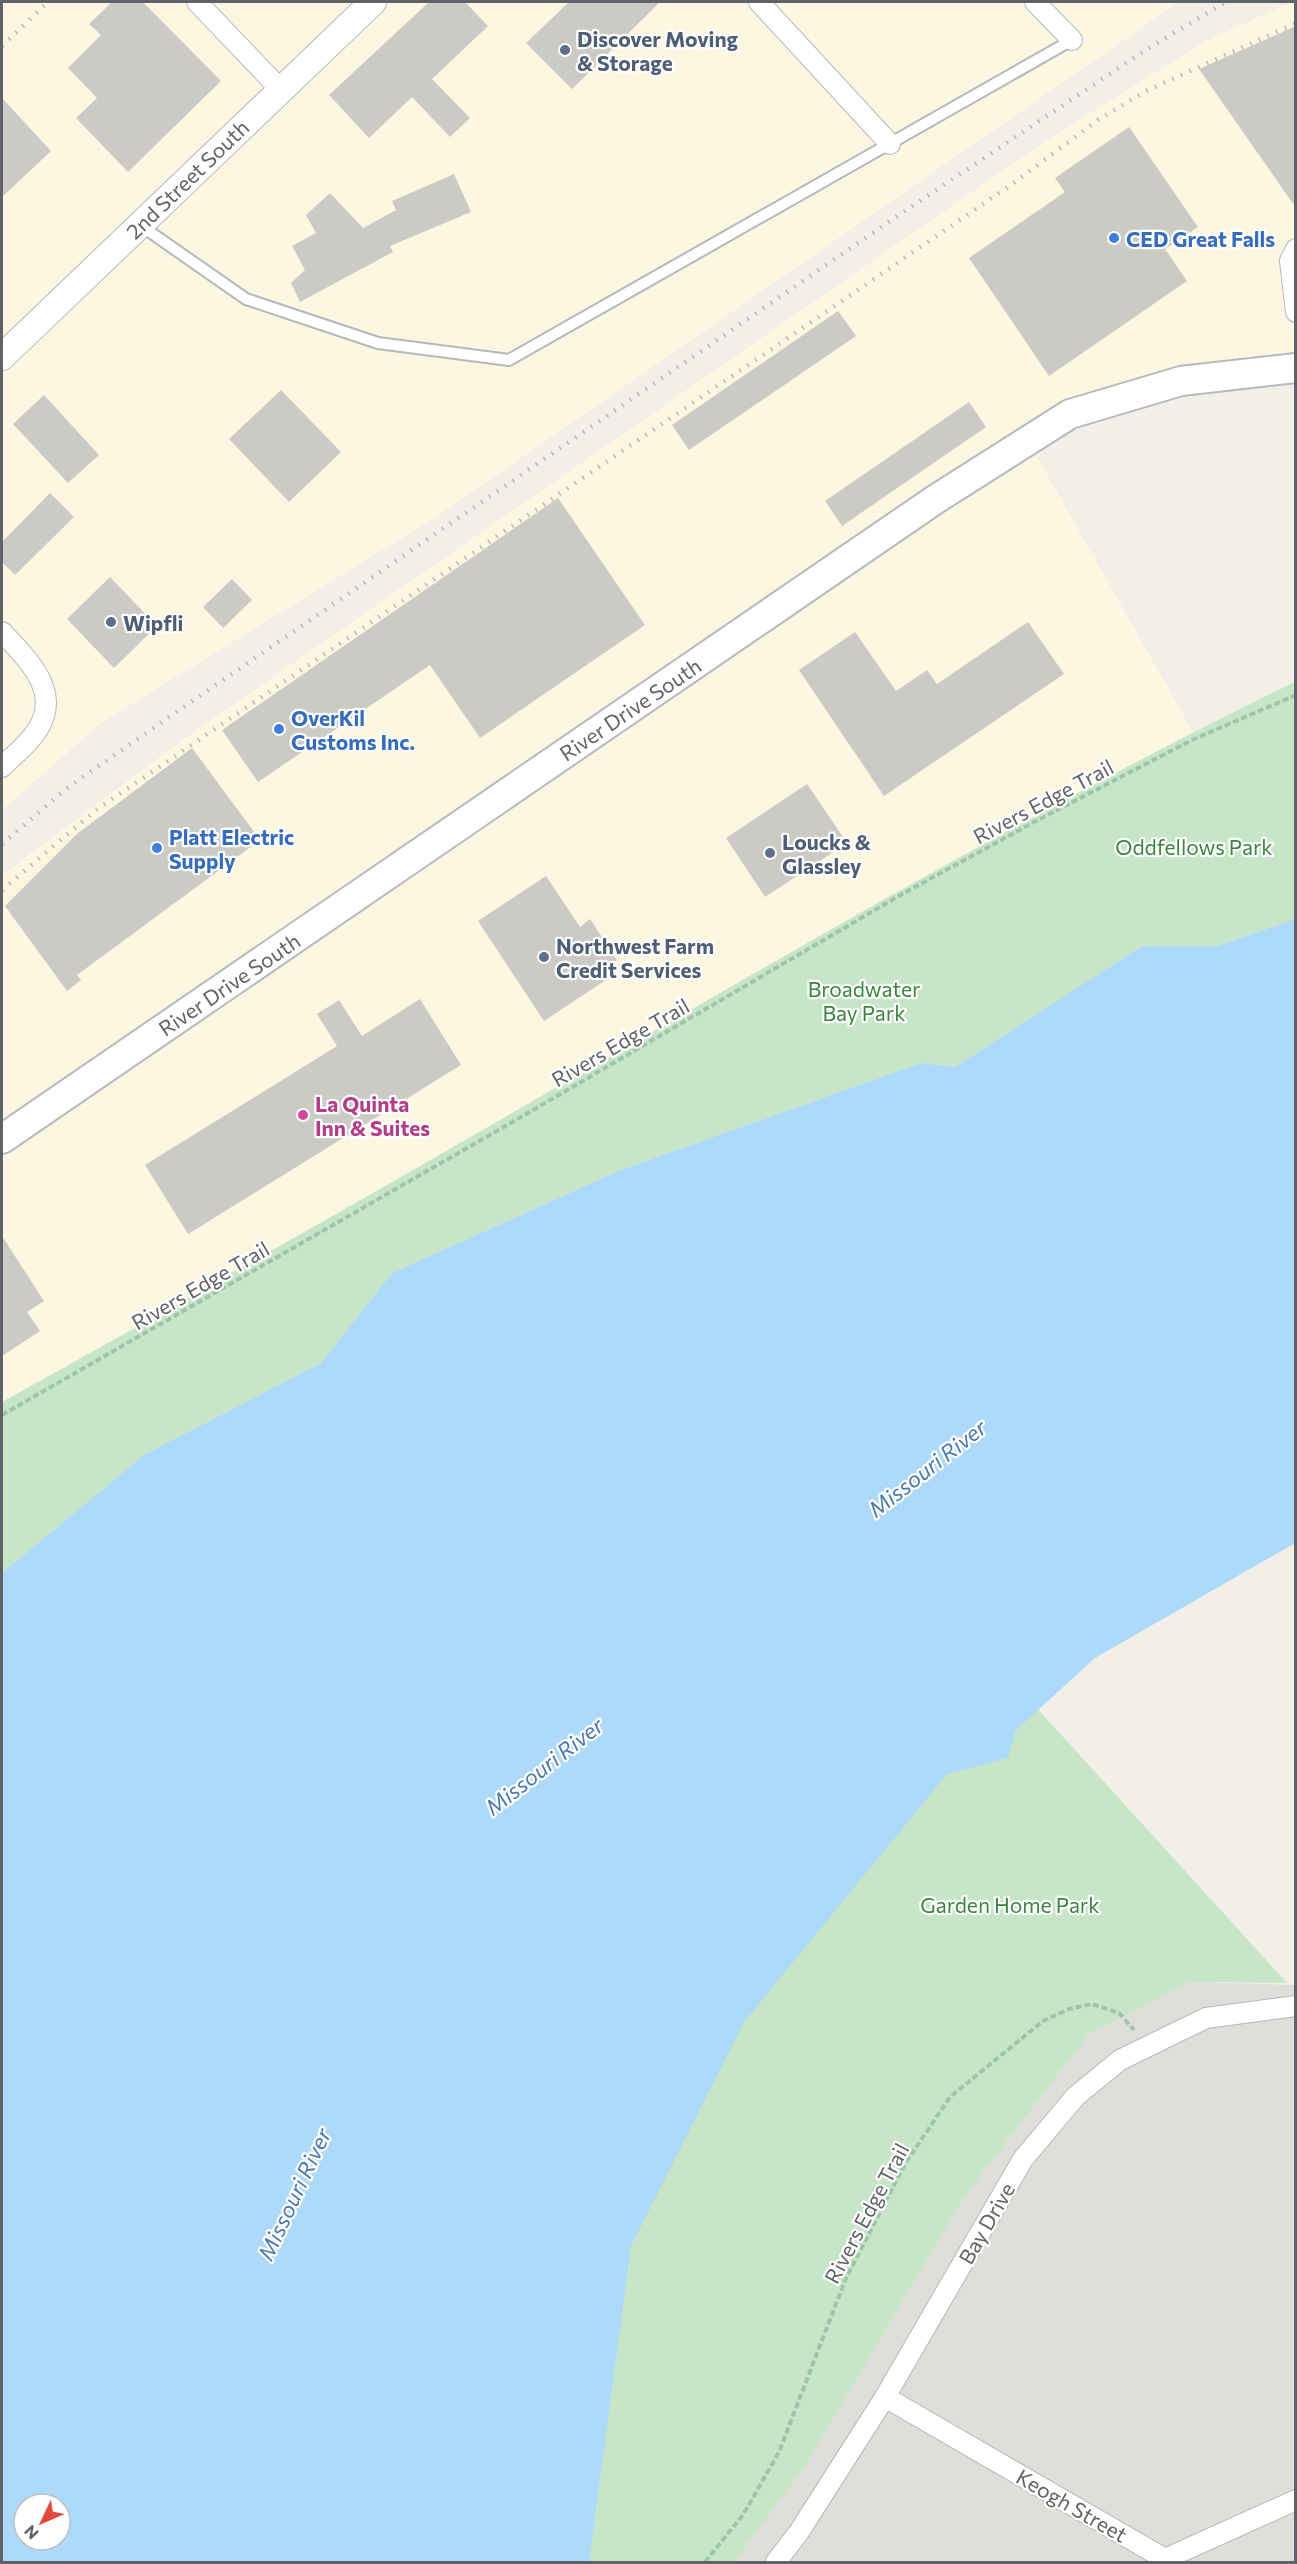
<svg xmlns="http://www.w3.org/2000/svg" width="1297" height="2564" viewBox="0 0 1297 2564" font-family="Commissioner,sans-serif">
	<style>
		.commercial { fill: #fdf7e1 }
		.industrial { fill: #e0deda }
		.green { fill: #c6e6c7 }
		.water { fill: #add9fb; fill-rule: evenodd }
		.building { fill: #cccac4 }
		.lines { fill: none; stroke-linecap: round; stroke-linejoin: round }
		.service-casing { stroke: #b5b8bc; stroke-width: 14 }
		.minor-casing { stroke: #b5b8bc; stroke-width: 22 }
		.tertiary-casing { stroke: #b5b8bc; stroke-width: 28 }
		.secondary-casing { stroke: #b6babe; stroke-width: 32 }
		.path { stroke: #9ec5a9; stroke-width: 4; stroke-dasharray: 6 3; stroke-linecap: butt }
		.service { stroke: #fff; stroke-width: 10 }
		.minor { stroke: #fff; stroke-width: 20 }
		.tertiary { stroke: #fff; stroke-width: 26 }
		.secondary { stroke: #fff; stroke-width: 28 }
		.rail { stroke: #b6b7b7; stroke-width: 4.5; stroke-dasharray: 1.5 8; stroke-linecap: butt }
		.service-dot { fill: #5c6f8a; stroke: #fff; stroke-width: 2 }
		.shop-dot { fill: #3f7fe0; stroke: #fff; stroke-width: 2 }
		.hotel-dot { fill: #d1479c; stroke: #fff; stroke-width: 2 }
		.labels { text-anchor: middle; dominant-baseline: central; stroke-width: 4.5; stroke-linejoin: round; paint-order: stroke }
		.service-label { font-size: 21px; font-weight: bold; fill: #4e5e75; stroke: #fff; text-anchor: start }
		.street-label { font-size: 21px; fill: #5f6367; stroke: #fff }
		.shop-label { font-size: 21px; font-weight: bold; fill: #366cbe; stroke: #fff; text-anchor: start }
		.park-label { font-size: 21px; fill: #3a843e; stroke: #fff }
		.hotel-label { font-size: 21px; font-weight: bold; fill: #b23c85; stroke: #fff; text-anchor: start }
		.water-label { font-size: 22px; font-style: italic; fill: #4979ae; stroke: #fff }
	</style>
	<rect width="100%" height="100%" fill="#f1efe8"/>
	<path class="commercial" d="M2 2H1179L436 517 101 723 2 810Z
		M1292 2H1295V368L1181 381 1028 441 1193 732 892 894 225 1279 2 1402V875L188 736 1044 142 1206 41Z"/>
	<path class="industrial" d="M1190 1982 1295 1985V2562H733L806 2465 965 2196 1089 2034Z"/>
	<path class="green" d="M1295 682V919L1217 946H1142L955 1067 921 1063 621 1170 392 1273 321 1363 144 1455 2 1573V1402C217 1283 429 1161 642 1038 857 914 1072 790 1295 682Z
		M1025 1695 1287 1983 1190 1982 1089 2034 965 2196 806 2465 734 2562H566L596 2329 667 2113 866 1828Z"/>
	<path class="water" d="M1295 919V1543L1095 1658 1015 1731 1008 1758 947 1774 744 2022 631 2246 589 2562H2V1573L144 1455 321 1363 392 1273 621 1170 921 1063 955 1067 1142 946H1217ZM24 2504H60V2540H24Z"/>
	<path class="building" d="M112 2H143L221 81 128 172 76 118 97 98 68 68 101 35 89 24Z
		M429 2H465L488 26 432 79 470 118 450 137 412 97 369 138 329 95Z
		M569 2H660L572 89 526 43Z
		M1296 26V208L1199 69Z
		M2 98 51 151 2 197Z
		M1129 127 1198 227 1165 249 1187 281 1049 376 969 258 1065 192 1055 178Z
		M454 174 471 212 390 246 393 252 300 302 291 283 305 270 292 246 316 233 306 215 330 193 363 228 396 210 392 201Z
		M838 311 856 336 689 450 672 425Z
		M281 390 341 452 289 502 229 439Z
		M44 395 99 455 68 483 13 424Z
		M969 402 986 427 842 526 825 501Z
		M50 493 74 517 15 575 2 562V542Z
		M558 498 645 625 480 738 430 665 258 782 222 730Z
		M110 577 157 626 114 668 67 619Z
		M232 579 252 600 223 628 203 607Z
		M1028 622 1064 674 884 796 799 670 855 632 896 691 927 670 937 684Z
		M192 748 260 840 77 975 81 980 67 991 5 906 78 833Z
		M807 784 847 843 765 897 726 838Z
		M546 876 580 927 590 919 617 960 607 967 612 976 544 1021 478 921Z
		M420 999 461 1065 188 1234 145 1165 337 1046 317 1014 339 1000 362 1036Z
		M2 1236 44 1301 27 1312 40 1331 2 1356Z"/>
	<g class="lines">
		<defs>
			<path id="service" d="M140 225 246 299 378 343 509 360 1072 40"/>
			<path id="minor" d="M197 2 281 90
				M759 2 890 144
				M1035 2 1072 40
				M1296 249 1290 261 1296 312
				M2 632C26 658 62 690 38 729 29 744 14 755 2 767
				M885 2397 1165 2559 1296 2500
				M776 2562 799 2532 885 2397 1023 2159 1076 2096 1120 2060 1206 2018 1296 2006"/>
			<path id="tertiary" d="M2 357 373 2"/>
			<path id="secondary" d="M2 1139 936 499 1070 414 1181 381 1296 368"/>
		</defs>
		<use href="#service" class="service-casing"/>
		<use href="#minor" class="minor-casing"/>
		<use href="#tertiary" class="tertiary-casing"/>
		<use href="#secondary" class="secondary-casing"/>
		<path class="path" d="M2 1415 516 1120 904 893 1038 820 1192 740 1296 695
			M705 2562 743 2515 779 2452 846 2278 905 2164 950 2097 1043 2021 1069 2009 1092 2004 1119 2013 1134 2030"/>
		<use href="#service" class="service"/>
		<use href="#minor" class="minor"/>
		<use href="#tertiary" class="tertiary"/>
		<use href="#secondary" class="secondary"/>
		<path class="rail" d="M2 46 48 2
			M2 844 66 789 133 742 893 219 1147 49 1226 2
			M2 890 96 810 845 299 1015 182 1098 120 1146 91 1296 23"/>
	</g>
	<g class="service-dot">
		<circle cx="565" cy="50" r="6"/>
		<circle cx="111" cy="622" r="6"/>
		<circle cx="770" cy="853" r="6"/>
		<circle cx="544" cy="957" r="6"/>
	</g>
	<g class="shop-dot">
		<circle cx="1114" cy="238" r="6"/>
		<circle cx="279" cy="729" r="6"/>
		<circle cx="157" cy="848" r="6"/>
	</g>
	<circle class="hotel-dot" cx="303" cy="1115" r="6"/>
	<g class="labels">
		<g class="service-label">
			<text x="577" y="38">Discover Moving<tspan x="577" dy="24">&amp; Storage</tspan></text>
			<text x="123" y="622">Wipfli</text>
			<text x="782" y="841">Loucks &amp;<tspan x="782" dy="24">Glassley</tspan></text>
			<text x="556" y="945">Northwest Farm<tspan x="556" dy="24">Credit Services</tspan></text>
		</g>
		<g class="street-label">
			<text transform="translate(187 179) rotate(-44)">2nd Street South</text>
			<text transform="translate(630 709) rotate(-34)">River Drive South</text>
			<text transform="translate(1043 801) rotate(-28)">Rivers Edge Trail</text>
			<text transform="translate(229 984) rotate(-34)">River Drive South</text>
			<text transform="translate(620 1042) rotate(-30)">Rivers Edge Trail</text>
			<text transform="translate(200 1285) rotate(-30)">Rivers Edge Trail</text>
			<text transform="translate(866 2213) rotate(-62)">Rivers Edge Trail</text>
			<text transform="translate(986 2223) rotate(-60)">Bay Drive</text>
			<text transform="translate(1072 2505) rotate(30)">Keogh Street</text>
		</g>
		<g class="shop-label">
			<text x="1126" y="238">CED Great Falls</text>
			<text x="291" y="717">OverKil<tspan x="291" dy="24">Customs Inc.</tspan></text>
			<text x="169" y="836">Platt Electric<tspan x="169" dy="24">Supply</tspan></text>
		</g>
		<g class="park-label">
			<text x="1194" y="846">Oddfellows Park</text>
			<text x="864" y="988">Broadwater<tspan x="864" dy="24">Bay Park</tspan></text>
			<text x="1010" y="1904">Garden Home Park</text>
		</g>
		<g class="hotel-label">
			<text x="315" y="1103">La Quinta<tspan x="315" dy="24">Inn &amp; Suites</tspan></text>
		</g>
		<g class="water-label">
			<text transform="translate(927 1468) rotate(-38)">Missouri River</text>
			<text transform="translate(544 1766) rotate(-38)">Missouri River</text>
			<text transform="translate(294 2194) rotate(-65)">Missouri River</text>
		</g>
	</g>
	<rect width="1297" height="2564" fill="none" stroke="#5f6367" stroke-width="6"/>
	<g transform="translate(42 2522) rotate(226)"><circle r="28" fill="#ffffff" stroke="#bfc1c2" stroke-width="1.5"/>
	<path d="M0-4.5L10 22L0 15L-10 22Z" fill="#e24b3c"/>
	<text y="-9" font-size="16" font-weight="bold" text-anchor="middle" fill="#5f6367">N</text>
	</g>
</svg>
